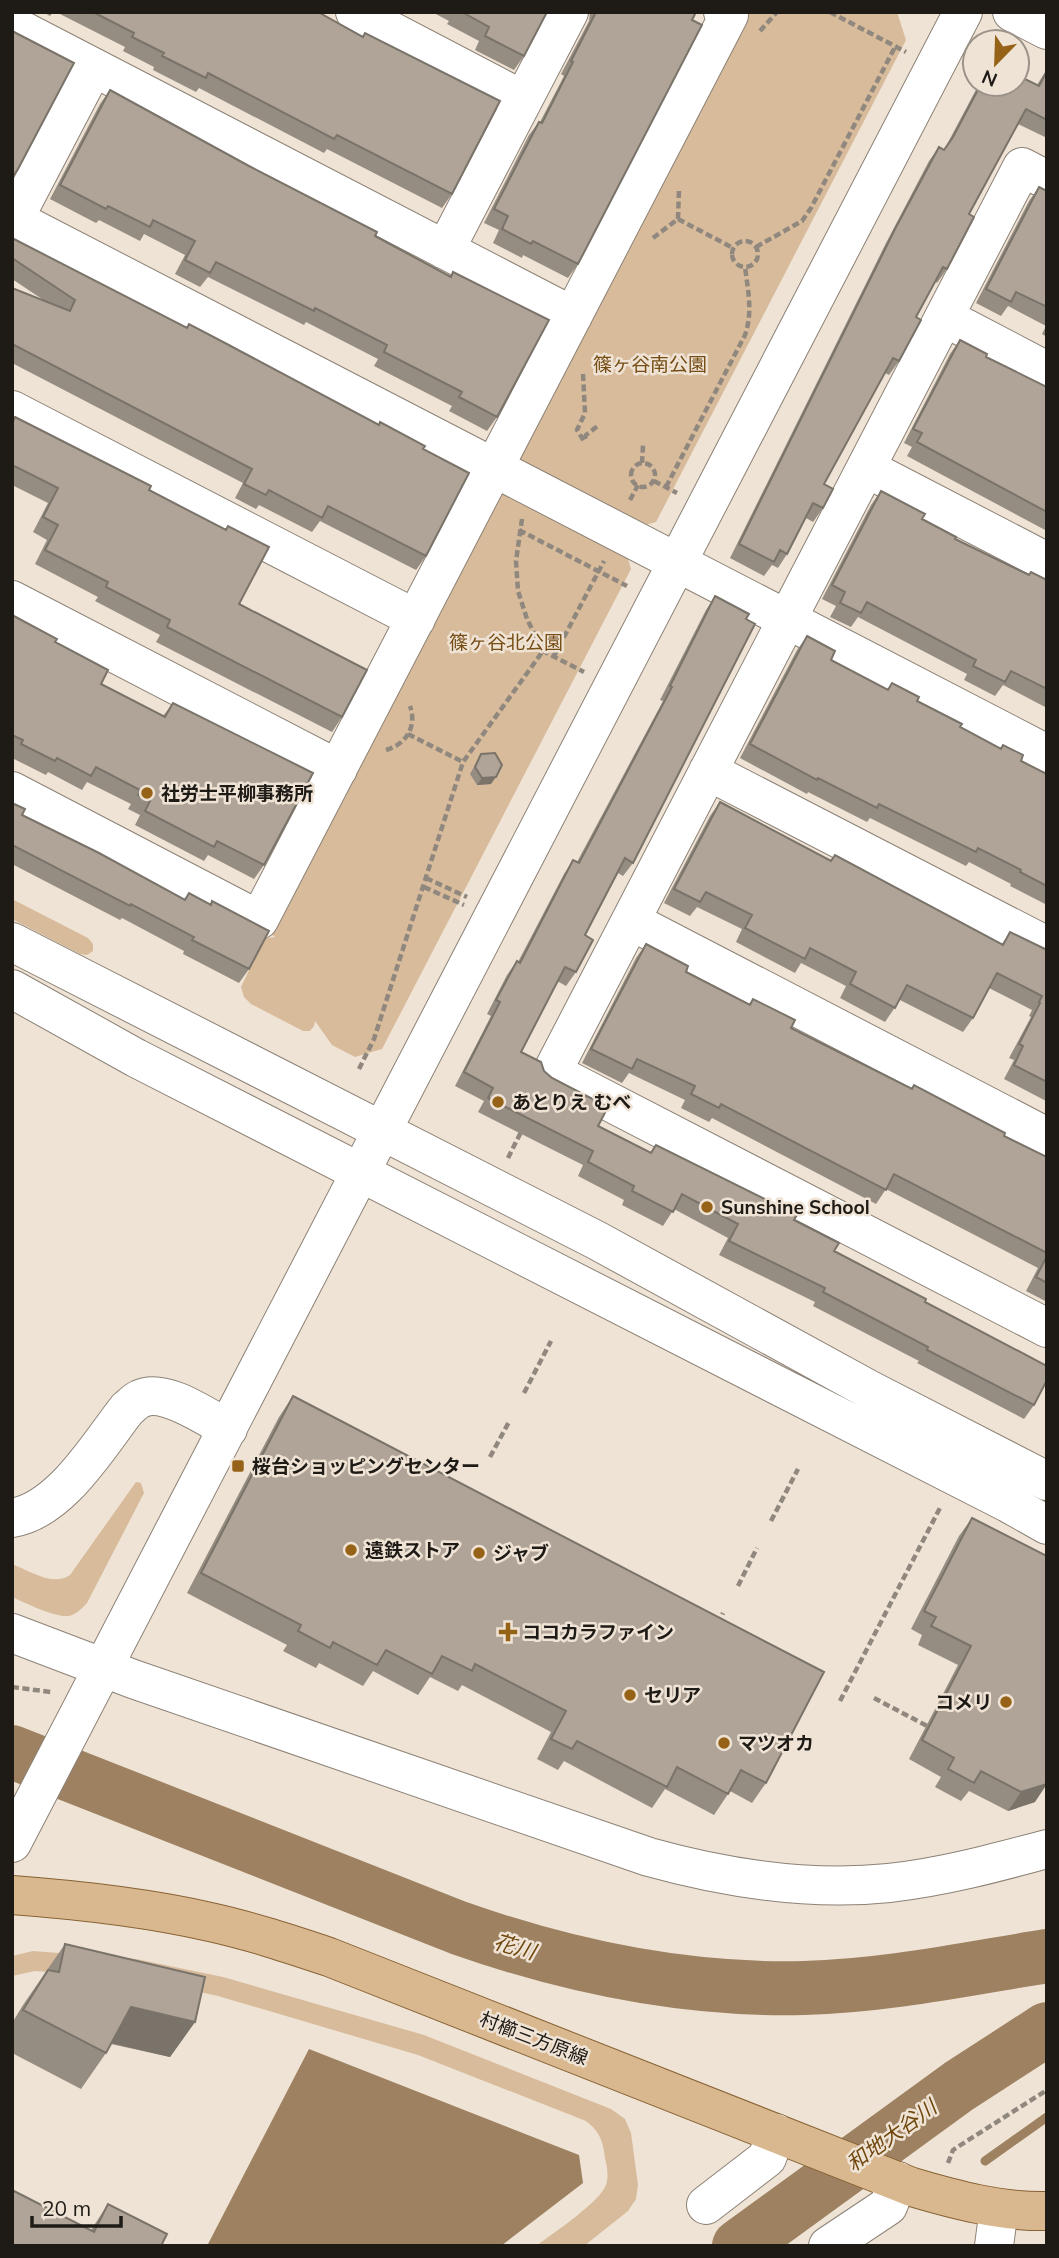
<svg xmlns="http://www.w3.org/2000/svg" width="1059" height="2258" viewBox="0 0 1059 2258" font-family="Mulish,'Noto Sans JP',sans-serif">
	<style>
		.green { fill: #d8bb9b }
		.water { fill: #9d8160 }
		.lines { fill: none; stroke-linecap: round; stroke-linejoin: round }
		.stream { stroke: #9d8160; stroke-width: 9 }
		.river { stroke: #9d8160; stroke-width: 54 }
		.minor-casing { stroke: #8c8276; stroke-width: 40 }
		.major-casing { stroke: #876234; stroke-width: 40 }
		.path { stroke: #90887e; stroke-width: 4.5; stroke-dasharray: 7 3.5; stroke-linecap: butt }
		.minor { stroke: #fff; stroke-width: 38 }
		.major { stroke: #d9b88f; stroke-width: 38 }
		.wall { fill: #968d82 }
		.shaded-wall { fill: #7a736a }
		.building { fill: #afa497; stroke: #7a736a; stroke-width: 2 }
		.poi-dot { fill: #966217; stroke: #efe3d5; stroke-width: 2.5 }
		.labels { text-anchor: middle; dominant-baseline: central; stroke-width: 5; stroke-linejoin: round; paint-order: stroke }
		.park-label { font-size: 19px; fill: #754d15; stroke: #efe3d5 }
		.poi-label { font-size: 19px; font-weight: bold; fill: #1e1a16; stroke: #efe3d5; text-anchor: start }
		.street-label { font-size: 19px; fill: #1e1a16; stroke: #efe3d5 }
		.water-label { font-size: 21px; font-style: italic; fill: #6f470d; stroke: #efe3d5 }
	</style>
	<rect width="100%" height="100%" fill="#efe3d5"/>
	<path class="green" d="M746 12H897L906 40 656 522 635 528 523 470 517 452Z
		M513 490 625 548 631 569 382 1049 355 1057 332 1045 315 1021 314 1026 310 1031H303L251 1004 244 997 241 987 262 943 266 938 275 937 268 932 495 496Z
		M12 899 88 938 93 944V951L87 955 80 954 12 919Z
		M136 1482 141 1483 144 1493 87 1603C81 1609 76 1615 68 1616 53 1617 26 1603 12 1597V1564C30 1571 53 1587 70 1575Z
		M33 1951 136 1959 223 1977 424 2035 611 2109 625 2119 631 2133 638 2185 636 2199 628 2211 584 2246H536C552 2234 600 2202 606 2185 609 2176 607 2167 605 2158 603 2141 600 2132 586 2121L418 2055 218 1996 176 1987 90 1975 35 1971 12 1976V1956Z"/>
	<path class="water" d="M309 2049 579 2155 583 2183 501 2246H207Z"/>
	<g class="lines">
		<path class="stream" d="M985 2161 1047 2117"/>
		<path class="river" d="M12 1752 459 1928C570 1967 685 1991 804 1988 886 1986 966 1969 1047 1956
			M739 2246 959 2086 1047 2029"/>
		<defs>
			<path id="minor" d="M355 12 523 100
				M1012 12 1047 30
				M12 25 573 316
				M1047 180 1022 167 552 1072 1047 1328
				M14 219 1047 754
				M12 223 93 68
				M445 250 569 12
				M944 317 1047 371
				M12 410 416 619
				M866 468 1047 562
				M12 600 338 769
				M708 771 1047 946
				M12 791 259 920 729 15 723 12
				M631 921 1047 1137
				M12 942 596 1240 870 1390 1047 1481
				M12 989 136 1058 1008 1503 1047 1525
				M12 1518C61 1510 98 1446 127 1409 131 1406 135 1401 140 1399 164 1387 206 1417 228 1429
				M12 1633 133 1679 649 1857C728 1879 808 1891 889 1883 943 1877 995 1863 1047 1849
				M12 1843 963 12
				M706 2205 767 2158 776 2133
				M828 2246 888 2206 898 2181
				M994 2246 999 2208"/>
			<path id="major" d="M12 1895C79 1900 145 1907 210 1922 251 1931 290 1944 329 1957L912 2187C956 2200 1001 2212 1047 2211"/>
		</defs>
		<use href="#minor" class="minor-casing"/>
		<use href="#major" class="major-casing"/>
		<path class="path" d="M830 12 906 52
			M760 31 777 12
			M678 219 679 189
			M678 219 733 248
			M653 238 678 219
			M732 254a13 13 0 1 1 26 0a13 13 0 1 1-26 0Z
			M756 247 802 221 811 208 895 47
			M583 374 585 413 577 430 584 441 586 435 599 425
			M642 463 643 445
			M631 475a12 12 0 1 1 24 0a12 12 0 1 1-24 0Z
			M654 481 677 493
			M666 487 745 335C753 312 748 291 745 267
			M630 500 638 485
			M522 519 516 561 518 591 527 619 543 651 584 672
			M519 530 627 586
			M554 656 604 561
			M408 734 463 762
			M386 750C407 744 417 726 410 706
			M426 878 467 897
			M424 887 464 905
			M359 1069 374 1039 463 762 543 651
			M508 1158 523 1128
			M524 1393 551 1341
			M490 1457 510 1420
			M771 1521 798 1469
			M738 1586 757 1548
			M718 1624 723 1613
			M12 1687 51 1692
			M874 1698 931 1728
			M840 1701 941 1506
			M948 2163 953 2150 959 2146 1047 2090"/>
		<use href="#minor" class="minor"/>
		<use href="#major" class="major"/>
	</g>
	<path class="wall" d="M43 12H53L50 16Z
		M56 12H318L363 36 365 33 452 194 442 208 327 149 324 153 199 88 196 92 153 70 154 67 123 51 125 47Z
		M432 12H547L524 56 514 70 475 50 479 41 447 24 449 21Z
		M590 12H696L578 264 568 278 523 255 522 258 493 243 499 230 484 223 529 135 539 122H540L564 76 561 74 589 21Z
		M1047 69V138L1018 124 969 214 947 269 937 283 935 281 916 317 899 361 889 375 885 373 824 484 823 508 813 522 806 518 787 554 778 568 772 565 764 576 730 558 886 243 929 161 939 147 944 150 979 84 1037 85Z
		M110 90 375 236 451 276 453 272 497 417 487 431 449 411 452 406 374 366 378 359 306 322 304 325 208 277 200 287 175 274 185 255 144 234 140 241 99 220 96 223 50 199 100 104Z
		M1039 187 1047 191V337L1042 334 1046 326 1008 306 1001 316 976 303 1029 201Z
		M12 238 186 328 189 324 423 449 426 556 416 570 320 521 312 532 259 505 256 509 235 498 243 483 12 363V288L45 301 12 279Z
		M960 340 986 357 1047 387V531L907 456 912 447 904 443 950 354Z
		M15 417 149 490 239 604 342 717 332 732 156 642 160 635 95 601 98 597 35 564 47 540 33 532 48 503 12 485V422Z
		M881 491 922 519 955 539 1029 575 1047 580V708L1003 685 995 696 964 680 967 674 858 617 851 627 830 617 836 606 822 599 871 505Z
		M715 596 746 619 633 863 623 876 618 873 585 935 576 972 566 986 557 981 521 1052 544 1071 598 1126 650 1153 656 1145 794 1220 834 1251 925 1302 1034 1405 1024 1419 917 1363 919 1361 813 1306 815 1302 719 1255 728 1238 674 1209 663 1226 622 1205 624 1200 578 1176 583 1165 478 1112 484 1101 455 1086 491 1016 487 1014 507 975 517 961 518 962 564 874 573 860 577 862 663 701 660 700 706 610Z
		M12 615 55 642 101 684 163 716 173 703 264 865 254 879 208 855 204 861 135 825 140 815 128 809 131 804 87 782 82 790 48 772 46 775 12 758Z
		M807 636 831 660 887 690 892 683 917 701 960 727 1047 774V905L1010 886 1011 884 969 862 966 866 870 818 867 822 808 792 807 794 740 758 797 650Z
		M481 754 491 784 477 785 470 774Z
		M720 802 831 861 835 855 1002 944 1010 932 1047 964V1099L1046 1101 1004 1079 1014 1060 1009 1058 1031 1017 1029 1016 1032 1010 989 988 973 1018 963 1032 900 1000 885 1022 840 998 846 986 801 963 795 973 736 942 742 929 697 907 690 916 664 903 710 816Z
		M12 803 22 815 184 900 189 893 249 969 239 983 183 954 184 951 122 918 120 920 12 864Z
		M646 944 686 972 749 1004 753 999 791 1028 1047 1157V1302L1026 1291 1038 1268 886 1189 876 1204 712 1118 709 1122 681 1108 685 1100 629 1073 622 1083 582 1063 636 958Z
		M293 1396 766 1783 752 1803 730 1791 714 1815 665 1789 652 1808 564 1761 558 1770 537 1759 551 1732 462 1685 458 1691 430 1677 418 1695 373 1671 363 1686 319 1663 316 1668 283 1651 287 1645 187 1593 279 1417Z
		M972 1518 1035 1802 1008 1811 969 1791 961 1801 935 1787 941 1777 909 1759 958 1665 918 1645 922 1635 911 1629 959 1536Z
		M65 1944 195 2022 170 2057 111 2044 106 2053 81 2089 12 2053V2023L23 2005Z
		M108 2204 161 2246H12L91 2230Z"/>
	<path class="shaded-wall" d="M496 777 491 784 477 785 482 778Z
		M1047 1784 1035 1802 1008 1811 1021 1792Z
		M131 2007 195 2022 170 2057 106 2042Z"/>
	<path class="building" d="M93 12H318L363 37 365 33 500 101 452 194 337 135 334 139 208 73 206 78 162 56 164 53 132 37 134 33Z
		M462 12H547L524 56 485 36 489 27Z
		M596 12H696L692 20 702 25 578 264 533 241 531 244 502 229 508 216 494 209 539 122 542 123 573 62 571 61Z
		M14 32 74 63 18 169 12 178V35Z
		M1047 71V120L1026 109 969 214 974 217 947 269 943 267 916 317 921 320 899 361 893 358 824 484 833 489 823 508 813 503 787 554 780 550 774 562 739 544 895 229 939 147 944 150 953 137 981 84H1017V75L1039 86Z
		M110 90 249 166 377 232 375 236 451 277 453 272 549 320 497 417 459 397 462 392 384 352 387 345 315 308 314 311 216 262 210 273 185 260 195 241 153 220 150 227 108 206 106 209 60 185Z
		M1039 187 1047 191V307L1016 292 1011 302 986 289Z
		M12 238 187 328 189 324 225 343 379 425 380 422 425 446 423 449 469 473 426 556 328 506 322 518 269 490 266 495 244 484 252 469 12 344V288L70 311 75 300 12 258Z
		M960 340 987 354 986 357 1047 387V512L917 442 922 433 913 429Z
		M15 417 151 486 149 490 226 530 228 526 269 547 239 604 367 670 342 717 167 627 170 620 106 587 108 582 45 550 58 525 43 517 58 488 12 465V423Z
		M881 491 925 514 922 519 956 537 955 539 1029 575 1031 572 1047 580V689L1011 671 1005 682 973 666 976 660 867 602 861 613 840 603 845 592 832 585Z
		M715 596 749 614 746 619 755 624 633 863 625 858 585 935 593 940 576 972 565 967 521 1052 541 1062 544 1071 552 1078 608 1107 598 1126 651 1153 656 1145 797 1215 794 1220 839 1243 834 1251 926 1299 925 1302 1047 1366V1380L1034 1405 927 1350 928 1347 823 1292 825 1288 729 1241 738 1224 682 1194 673 1212 632 1191 634 1186 588 1162 593 1151 488 1098 493 1088 464 1072 500 1002 496 1000 517 961 520 963 573 860 579 863 672 687 670 686Z
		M12 615 57 639 55 642 108 670 101 684 165 717 173 703 313 773 264 865 217 841 214 847 145 811 150 801 138 795 140 790 96 767 91 776 57 758 55 761 21 744 23 740 12 735Z
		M807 636 835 651 831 660 888 690 892 683 919 697 917 701 962 724 960 727 1001 749 1003 745 1023 755 1021 761 1047 774V886L1020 872 1021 870 978 848 976 852 879 804 877 808 818 778 817 780 750 744Z
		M495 753 502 765 496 777 482 778 475 767 481 754Z
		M720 802 831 861 835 855 1003 945 1010 932 1047 950V1082L1014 1065 1023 1046 1019 1044 1040 1003 1039 1002 1042 996 997 973 973 1018 907 985 895 1008 850 984 856 972 810 948 805 959 745 928 752 915 706 892 700 902 674 889Z
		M12 803 25 809 22 815 99 853 185 900 189 893 211 905 212 901 269 931 249 969 192 940 194 937 131 904 130 906 12 845Z
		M646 944 688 966 686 972 750 1005 753 999 795 1020 791 1028 912 1089 914 1085 1005 1133 1004 1136 1047 1157V1253L894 1174 886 1190 721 1104 719 1108 691 1094 695 1086 637 1059 632 1069 591 1049Z
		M1047 1256V1283L1036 1277Z
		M293 1396 824 1672 766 1783 741 1770 728 1794 677 1767 667 1787 577 1741 572 1749 551 1739 566 1711 475 1664 472 1671 442 1656 432 1674 386 1650 377 1665 333 1642 330 1648 298 1631 301 1625 201 1573Z
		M972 1518 1047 1556V1784L1021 1792 981 1771 974 1783 948 1769 954 1758 922 1740 971 1646 931 1626 936 1617 924 1611Z
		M65 1944 205 1977 195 2022 131 2007 106 2053 23 2010 48 1970 59 1972Z
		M12 2190 94 2232 108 2204 167 2234 161 2246H12Z"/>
	<g class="poi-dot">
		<circle cx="147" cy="793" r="7"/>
		<circle cx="498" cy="1102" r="7"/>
		<circle cx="707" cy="1207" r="7"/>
		<rect x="231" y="1459" width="14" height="14" rx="3.5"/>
		<circle cx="351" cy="1550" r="7"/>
		<circle cx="479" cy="1553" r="7"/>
		<path d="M504.5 1621.5h7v7h7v7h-7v7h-7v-7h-7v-7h7z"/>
		<circle cx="630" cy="1695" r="7"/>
		<circle cx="1006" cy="1702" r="7"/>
		<circle cx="724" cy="1743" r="7"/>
	</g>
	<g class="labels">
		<g class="park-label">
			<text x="650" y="364">篠ヶ谷南公園</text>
			<text x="506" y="642">篠ヶ谷北公園</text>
		</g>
		<g class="poi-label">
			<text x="161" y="793">社労士平柳事務所</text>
			<text x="512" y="1102">あとりえ むべ</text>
			<text x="721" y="1207">Sunshine School</text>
			<text x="252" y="1466">桜台ショッピングセンター</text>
			<text x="365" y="1550">遠鉄ストア</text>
			<text x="493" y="1553">ジャブ</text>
			<text x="522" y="1632">ココカラファイン</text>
			<text x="644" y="1695">セリア</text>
			<text x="992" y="1702" text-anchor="end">コメリ</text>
			<text x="738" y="1743">マツオカ</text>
		</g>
		<g class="street-label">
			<text transform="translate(534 2038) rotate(21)">村櫛三方原線</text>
		</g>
		<g class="water-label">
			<text transform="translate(515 1946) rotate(16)">花川</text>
			<text transform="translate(891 2135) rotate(-36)">和地大谷川</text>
		</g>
	</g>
	<rect width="1059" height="2258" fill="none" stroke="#1e1a16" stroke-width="28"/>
	<g transform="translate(996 63) rotate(203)"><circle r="33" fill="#efe3d5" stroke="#9b9389" stroke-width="2"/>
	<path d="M0-5L12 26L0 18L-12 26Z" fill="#966217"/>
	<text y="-10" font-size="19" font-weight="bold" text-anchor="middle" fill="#1e1a16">N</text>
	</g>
	<path d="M32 2216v10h89v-10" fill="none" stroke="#1e1a16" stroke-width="3.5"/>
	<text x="42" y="2216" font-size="21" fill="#1e1a16" stroke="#efe3d5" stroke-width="5" paint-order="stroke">20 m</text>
</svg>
